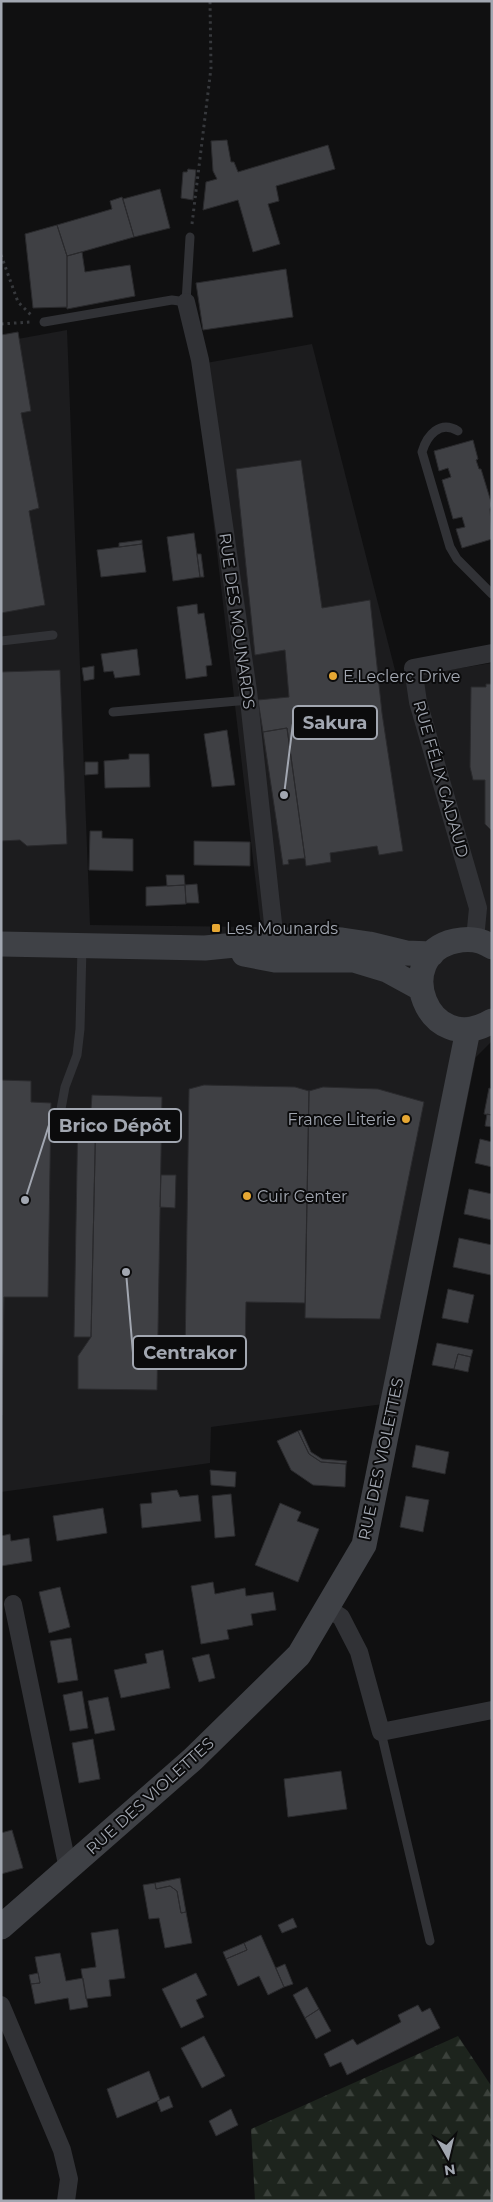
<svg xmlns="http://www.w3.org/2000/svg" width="493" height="2202" viewBox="0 0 493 2202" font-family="Montserrat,sans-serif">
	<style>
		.built { fill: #1c1c1e }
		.forest { fill: url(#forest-firs) }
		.building { fill: #3f4044; stroke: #2a2a2d }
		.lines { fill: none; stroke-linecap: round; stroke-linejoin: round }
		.path { stroke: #37393d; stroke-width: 3; stroke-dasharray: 2.5 4; stroke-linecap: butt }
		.lane { stroke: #313236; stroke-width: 9 }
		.street { stroke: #313236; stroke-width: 18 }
		.secondary { stroke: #3f4146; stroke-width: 25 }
		.poi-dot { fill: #e6a733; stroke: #0b0b0c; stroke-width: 2 }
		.labels { text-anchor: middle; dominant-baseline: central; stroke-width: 4; stroke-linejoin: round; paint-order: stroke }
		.street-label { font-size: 16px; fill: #a2a7b1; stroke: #0b0b0c }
		.poi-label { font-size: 16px; fill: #a2a7b1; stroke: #0b0b0c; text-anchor: start }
		.leader { fill: none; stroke: #a2a7b1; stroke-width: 2 }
		.callout-dot { fill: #a2a7b1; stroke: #0b0b0c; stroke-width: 2 }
		.callout { fill: #0b0b0c; stroke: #a2a7b1; stroke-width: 2 }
		.callout-label { font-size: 18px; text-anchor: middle; font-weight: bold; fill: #a2a7b1 }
	</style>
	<defs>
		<pattern id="forest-firs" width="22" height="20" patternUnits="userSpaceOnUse" patternTransform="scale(1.25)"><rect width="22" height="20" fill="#1d241d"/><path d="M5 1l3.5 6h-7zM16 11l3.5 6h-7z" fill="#3b413b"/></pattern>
	</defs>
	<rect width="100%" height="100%" fill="#101011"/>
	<path class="built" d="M67 330 90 925 261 927 195 365 312 344 397 678 492 663V1041L476 1057 406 1401 211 1427 210 1463 1 1492V342Z"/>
	<path class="forest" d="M458 2036 492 2087V2201H255L251 2129Z"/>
	<path class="building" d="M227 140 231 162H234L238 172 328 145 335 169 276 186 279 201 268 204 280 244 253 252 238 200 203 210 206 182 217 179 213 171 211 141Z
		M188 169 196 170 193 200 181 198 183 172H187Z
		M160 189 170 228 134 237 123 199Z
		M122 197 134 237 67 256 57 225 112 209 110 201Z
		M57 225 67 256V307L33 308 25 234Z
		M82 252 85 272 130 265 135 296 67 309V256Z
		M286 269 293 317 203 330 196 283Z
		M18 332 31 411 21 413 39 508 29 511 45 605 1 613V335Z
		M473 440 478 459 476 460 479 469H481L492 505 490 509 492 539 462 548 456 529 465 527 462 517 453 519 442 480 451 477 448 468 439 471 434 451Z
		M301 460 322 608 370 600 382 713 403 851 379 855 377 846 330 853 331 862 306 866 287 728 263 732 258 700 289 697 285 650 255 655 236 469Z
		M194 533 200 577 173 581 167 537Z
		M142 540V544L119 547V543Z
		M142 544 146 572 101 577 97 550Z
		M197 554H201L204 577H200Z
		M197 604 198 614 204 613 212 665 206 666 207 676 186 679 177 607Z
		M137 649 140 675 115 678 113 671 104 672 101 654Z
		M94 666V679L84 681 82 668Z
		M60 670 67 844 27 846 20 840 1 841V672Z
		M486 684H492V831L485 824V780H473L470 767 471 687H486Z
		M287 728 305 858 288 860 289 864 283 865 263 732Z
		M227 730 235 785 212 787 204 734Z
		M129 754H149L150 787 105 788 104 761 129 759Z
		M85 762H98V774L85 775Z
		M90 831H102V838L133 839V871L89 870Z
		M194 841 250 842V866L194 865Z
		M166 875H184L185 885 167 886Z
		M197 884 199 903H186L185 885Z
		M185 885 186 904 146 906V887Z
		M1 1080 31 1081V1102L51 1103 48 1297H4L2 1415Z
		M204 1085 295 1087 309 1091 305 1303 246 1302 245 1356 185 1355 189 1089Z
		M323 1087 378 1089 424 1102 380 1319 305 1318 309 1091Z
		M489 1088 492 1089V1115L484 1114Z
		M92 1095 162 1097 157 1390 78 1389V1356L91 1337 96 1109H91Z
		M78 1109H96L91 1337H74Z
		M487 1114 492 1115V1127L485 1126Z
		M480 1139 492 1142V1167L475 1163Z
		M161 1175H176L175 1208 160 1207Z
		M469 1189 492 1194V1220L464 1214Z
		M459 1238 492 1245 491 1275 453 1267Z
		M448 1289 474 1295 468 1323 442 1318Z
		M437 1343 473 1350 471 1357 458 1354 454 1369 432 1365Z
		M458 1354 471 1357 468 1372 454 1369Z
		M301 1430 311 1452 322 1459 347 1461 346 1464 321 1462 309 1454 298 1431Z
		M298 1431 309 1454 321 1462 346 1464 345 1487 313 1485 291 1470 277 1441Z
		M416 1445 449 1452 445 1474 412 1467Z
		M210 1470 236 1472 235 1487 211 1485Z
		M177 1490 180 1497 198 1495 201 1521 142 1528 140 1504 152 1503 151 1493Z
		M231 1494 235 1536 215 1538 212 1496Z
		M406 1496 429 1500 423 1532 400 1527Z
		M280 1503 301 1512 297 1521 319 1529 298 1582 255 1565Z
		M103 1508 107 1533 57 1541 53 1516Z
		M10 1534 11 1541 29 1538 32 1561 1 1566V1536Z
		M213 1582 215 1594 245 1588 246 1596 273 1592 276 1610 251 1614 253 1625 227 1630 229 1639 201 1644 191 1586Z
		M60 1587 70 1627 49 1633 39 1592Z
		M71 1638 78 1680 58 1683 50 1641Z
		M163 1650 170 1688 121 1698 114 1670 147 1663 145 1654Z
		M209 1654 215 1678 199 1682 192 1658Z
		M82 1691 88 1728 70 1731 63 1695Z
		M108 1697 115 1730 95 1734 88 1701Z
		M93 1739 100 1779 79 1783 72 1743Z
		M341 1771 347 1809 288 1817 284 1779Z
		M12 1830 23 1868 1 1874V1833Z
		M180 1878 186 1912 181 1913 177 1891 170 1886 156 1889 155 1883Z
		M155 1883 156 1889 170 1886 177 1891 181 1913 186 1912 192 1943 165 1948 159 1918 149 1919 143 1885Z
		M293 1918 297 1927 282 1933 278 1925Z
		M118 1929 125 1978 109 1980 111 1996 86 1999 81 1969 96 1967 91 1933Z
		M261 1935 284 1987 268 1995 259 1976 238 1986 226 1959 247 1950 244 1943Z
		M244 1943 247 1950 226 1959 223 1952Z
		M60 1953 66 1981 83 1978 88 2007 70 2010 68 1998 35 2004 31 1984 40 1983 35 1957Z
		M285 1964 293 1984 284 1987 276 1968Z
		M38 1973 40 1983 31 1984 29 1975Z
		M196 1973 207 1995 196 2000 204 2017 181 2028 162 1989Z
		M307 1987 319 2009 305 2018 293 1995Z
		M418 2005 422 2012 430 2008 440 2028 347 2075 341 2062 330 2067 324 2054 353 2039 357 2045 401 2022 398 2015Z
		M319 2009 331 2031 316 2039 305 2018Z
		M204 2036 225 2076 202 2088 181 2048Z
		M149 2071 160 2100 117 2118 107 2089Z
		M169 2096 173 2107 161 2112 157 2101Z
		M231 2109 238 2125 216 2136 209 2121Z"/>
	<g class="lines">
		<path class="path" d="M192 224 211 68 210 1
			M1 255 18 302 32 316
			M1 324 30 322"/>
		<path class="lane" d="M44 322 172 300 186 302 190 237
			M458 431C440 420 427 435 422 452L450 547 457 559 492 594
			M1 641 53 635
			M113 712 249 700
			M61 1109 65 1087 77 1055 80 1029 82 947
			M381 1732 430 1941"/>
		<path class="street" d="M186 302 200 360 248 691 275 942
			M475 939 478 908 418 702 413 668 492 653
			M13 1604 68 1869
			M327 1608 341 1617 359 1652 381 1732 492 1710
			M1 2005 62 2150 69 2179 66 2201"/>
		<path class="secondary" d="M1 944 205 948 308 938 342 940 369 944 406 953 432 954
			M492 947C481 939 468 938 455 941 390 955 427 1060 492 1021
			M244 954 275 960H354L387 970 420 988
			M1 1927 193 1759 299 1655 364 1545 468 1030"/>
	</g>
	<g class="poi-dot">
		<circle cx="333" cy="676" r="5"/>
		<rect x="211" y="923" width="10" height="10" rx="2.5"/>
		<circle cx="406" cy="1119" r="5"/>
		<circle cx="247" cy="1196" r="5"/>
	</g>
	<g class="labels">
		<g class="street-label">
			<text transform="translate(237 621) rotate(82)">RUE DES MOUNARDS</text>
			<text transform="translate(441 779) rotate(74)">RUE FÉLIX GADAUD</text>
			<text transform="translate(381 1459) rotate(-78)">RUE DES VIOLETTES</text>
			<text transform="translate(150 1796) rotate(-42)">RUE DES VIOLETTES</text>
		</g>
		<g class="poi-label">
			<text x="343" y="676">E.Leclerc Drive</text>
			<text x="226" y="928">Les Mounards</text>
			<text x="396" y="1119" text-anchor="end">France Literie</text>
			<text x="257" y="1196">Cuir Center</text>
		</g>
	</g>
	<path class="leader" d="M284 795L293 723M25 1200L49 1125M126 1272L133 1353"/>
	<g class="callout-dot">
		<circle cx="284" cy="795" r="5"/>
		<circle cx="25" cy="1200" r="5"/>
		<circle cx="126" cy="1272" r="5"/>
	</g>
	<g class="callout">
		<rect x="293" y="706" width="84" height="33" rx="5"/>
		<rect x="49" y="1109" width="132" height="33" rx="5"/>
		<rect x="133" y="1336" width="113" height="33" rx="5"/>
	</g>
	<g class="callout-label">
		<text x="335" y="729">Sakura</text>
		<text x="115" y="1132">Brico Dépôt</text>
		<text x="190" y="1359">Centrakor</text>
	</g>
	<rect width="493" height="2202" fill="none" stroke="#a2a7b1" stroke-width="5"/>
	<g transform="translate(448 2157) rotate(172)" stroke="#0b0b0c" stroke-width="4" paint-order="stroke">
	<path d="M0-4L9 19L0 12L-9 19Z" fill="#a2a7b1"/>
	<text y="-8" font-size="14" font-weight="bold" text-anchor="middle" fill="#a2a7b1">N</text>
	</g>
</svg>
